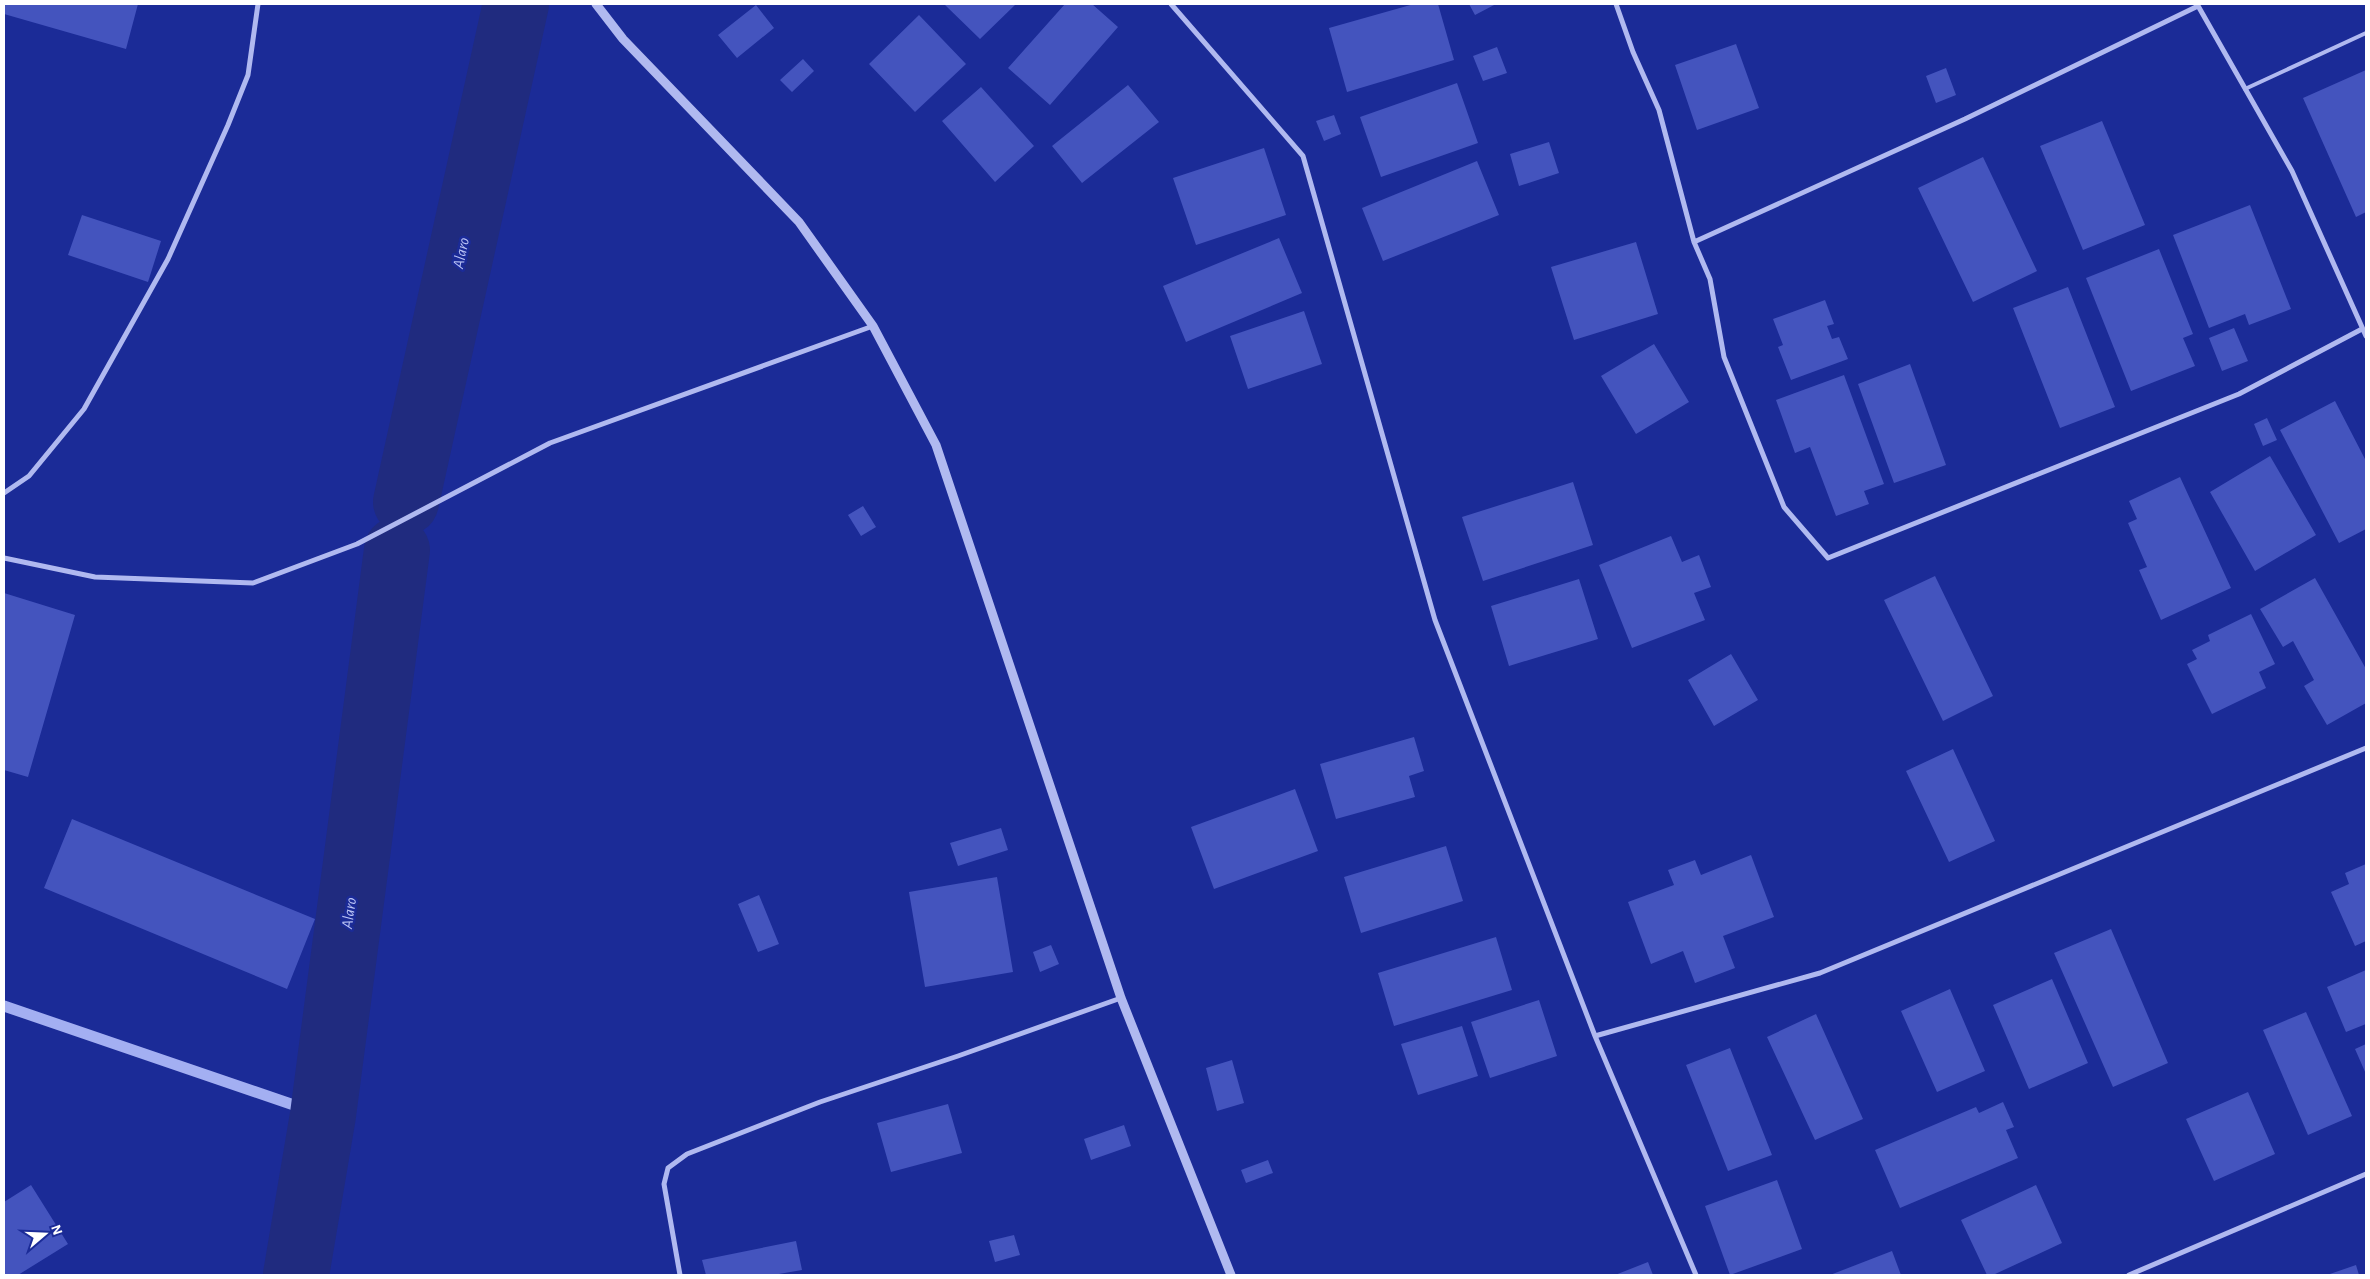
<svg xmlns="http://www.w3.org/2000/svg" width="2370" height="1279" viewBox="0 0 2370 1279" font-family="'Alegreya Sans',sans-serif">
	<style>
		.lines { fill: none; stroke-linecap: round; stroke-linejoin: round }
		.stream { stroke: #a3aff2; stroke-width: 11 }
		.river { stroke: #202b7f; stroke-width: 66 }
		.building { fill: #4454be }
		.service { stroke: #b0b9f0; stroke-width: 4 }
		.minor { stroke: #b0b9f0; stroke-width: 5 }
		.tertiary { stroke: #b0b9f0; stroke-width: 9 }
		.labels { text-anchor: middle; dominant-baseline: central; stroke-width: 5; stroke-linejoin: round; paint-order: stroke }
		.water-label { font-size: 16px; font-style: italic; fill: #bcc5f6; stroke: #1b2b97 }
	</style>
	<rect width="100%" height="100%" fill="#1b2b97"/>
	<g class="lines">
		<path class="stream" d="M4 1006 323 1115"/>
		<path class="river" d="M406 502 516 4
			M296 1275 323 1115 397 550"/>
	</g>
	<path class="building" d="M4 4H138L126 49 4 14Z
		M944 4H1016L980 39Z
		M1065 4H1092L1118 27 1050 105 1008 68Z
		M1414 4H1438L1454 60 1347 92 1329 28Z
		M1469 4H1496L1475 15Z
		M756 5 774 28 737 58 718 35Z
		M919 15 966 64 915 112 869 64Z
		M1736 44 1759 108 1697 130 1675 65Z
		M1497 47 1507 73 1483 81 1473 56Z
		M803 59 814 71 792 92 780 80Z
		M1946 68 1956 95 1936 103 1926 76Z
		M2366 70V212L2356 217 2303 98Z
		M1457 83 1478 143 1381 177 1360 117Z
		M1128 85 1159 122 1082 183 1052 146Z
		M981 87 1034 146 995 182 942 121Z
		M1334 115 1341 134 1324 141 1316 121Z
		M2102 121 2145 225 2083 250 2040 146Z
		M1549 142 1559 173 1519 186 1510 154Z
		M1264 148 1286 215 1196 245 1173 178Z
		M1983 157 2037 271 1973 302 1918 188Z
		M1477 161 1499 215 1383 261 1362 208Z
		M2250 205 2291 309 2249 325 2245 314 2209 328 2173 235Z
		M82 215 161 241 148 282 68 255Z
		M1279 238 1302 293 1186 342 1163 286Z
		M1636 242 1658 314 1574 340 1551 267Z
		M2159 249 2193 334 2183 338 2195 366 2131 391 2086 278Z
		M2068 287 2115 407 2060 428 2013 308Z
		M1825 300 1834 324 1827 326 1832 339 1839 337 1848 359 1791 380 1778 347 1783 345 1773 319Z
		M1304 311 1322 364 1248 389 1230 336Z
		M2234 328 2248 361 2222 371 2209 338Z
		M1654 344 1689 402 1636 434 1601 376Z
		M1910 364 1946 465 1894 483 1858 384Z
		M1844 375 1884 484 1864 491 1869 504 1836 516 1810 447 1795 453 1776 400Z
		M2335 401 2366 461V529L2339 543 2280 430Z
		M2267 418 2277 440 2263 446 2254 424Z
		M2270 456 2316 535 2255 571 2210 492Z
		M2180 477 2231 588 2161 620 2139 570 2147 567 2128 523 2137 519 2129 501Z
		M1573 482 1593 545 1483 581 1462 517Z
		M863 506 876 527 861 536 848 515Z
		M1671 536 1682 562 1699 555 1711 587 1694 593 1705 620 1632 648 1599 565Z
		M1935 576 1993 696 1943 721 1884 600Z
		M2315 578 2366 669V703L2327 725 2304 686 2314 680 2293 641 2283 647 2260 609Z
		M1579 579 1598 639 1509 666 1491 606Z
		M4 593 75 615 28 777 4 770Z
		M2251 614 2275 664 2259 672 2266 688 2212 714 2187 664 2197 659 2192 650 2210 641 2208 635Z
		M1731 654 1758 700 1714 726 1688 680Z
		M1414 737 1424 771 1409 776 1415 797 1336 819 1320 764Z
		M1953 749 1995 841 1949 862 1906 771Z
		M1295 789 1318 851 1214 889 1191 827Z
		M72 819 315 919 287 989 44 888Z
		M1001 828 1008 850 958 866 950 843Z
		M1446 846 1463 901 1361 933 1344 877Z
		M1751 855 1774 917 1723 936 1735 968 1695 983 1683 951 1651 964 1628 902 1674 885 1668 870 1695 860 1701 875Z
		M2366 864V941L2355 946 2331 892 2349 884 2345 873Z
		M997 877 1013 972 925 987 909 892Z
		M759 895 779 944 758 952 738 904Z
		M2111 929 2168 1063 2113 1087 2054 953Z
		M1496 937 1512 990 1394 1026 1378 973Z
		M1051 945 1059 964 1040 972 1033 952Z
		M2366 970V1024L2346 1032 2327 987Z
		M2052 979 2088 1063 2029 1089 1993 1005Z
		M1950 989 1985 1071 1937 1092 1901 1011Z
		M1539 1000 1557 1056 1490 1078 1471 1022Z
		M2306 1012 2352 1116 2308 1135 2263 1030Z
		M1816 1014 1863 1119 1815 1140 1767 1037Z
		M1462 1026 1478 1076 1418 1095 1401 1044Z
		M2366 1044V1074L2355 1049Z
		M1730 1048 1772 1155 1728 1171 1686 1065Z
		M1232 1060 1244 1103 1217 1111 1206 1068Z
		M2248 1092 2275 1154 2214 1181 2186 1119Z
		M2003 1102 2014 1127 2006 1130 2018 1158 1900 1208 1875 1150 1976 1107 1979 1113Z
		M948 1104 962 1153 891 1172 877 1123Z
		M1124 1125 1131 1146 1091 1160 1084 1139Z
		M1268 1160 1273 1173 1246 1183 1241 1170Z
		M1777 1180 1802 1249 1730 1275 1705 1206Z
		M31 1185 68 1244 18 1275H4V1202Z
		M2036 1185 2062 1243 1993 1275H1987L1961 1220Z
		M1014 1235 1020 1255 995 1262 989 1241Z
		M796 1241 802 1270 773 1275H706L702 1260Z
		M1892 1251 1901 1275H1830Z
		M1648 1262 1653 1275H1615Z
		M2356 1265 2359 1275H2327Z"/>
	<g class="lines">
		<path class="service" d="M2245 89 2366 33"/>
		<path class="minor" d="M1171 4 1303 156 1435 620 1595 1036 1696 1275
			M1616 4 1633 52 1659 110 1694 242 1710 279 1724 357 1784 507 1828 558 2239 394 2362 329
			M2197 4 2292 171 2366 336
			M1694 242 1965 119 2198 6
			M4 493 29 476 84 409 168 259 228 125 248 75 258 4
			M4 558 95 577 253 583 357 544 550 443 873 326
			M1595 1036 1820 973 2366 748
			M680 1275 664 1184 668 1168 687 1154 820 1102 958 1056 1121 998
			M2129 1275 2366 1174"/>
		<path class="tertiary" d="M596 4 623 39 799 222 873 326 936 445 1121 998 1231 1275"/>
	</g>
	<g class="labels">
		<g class="water-label">
			<text transform="translate(461 253) rotate(-78)">Alaro</text>
			<text transform="translate(349 913) rotate(-82)">Alaro</text>
		</g>
	</g>
	<rect width="2370" height="1279" fill="none" stroke="#ffffff" stroke-width="10"/>
	<g transform="translate(45 1234) rotate(71)" stroke="#1b2b97" stroke-width="4" paint-order="stroke">
	<path d="M0-4L9 19L0 12L-9 19Z" fill="#ffffff"/>
	<text y="-8" font-size="14" font-weight="bold" text-anchor="middle" fill="#ffffff">N</text>
	</g>
</svg>
